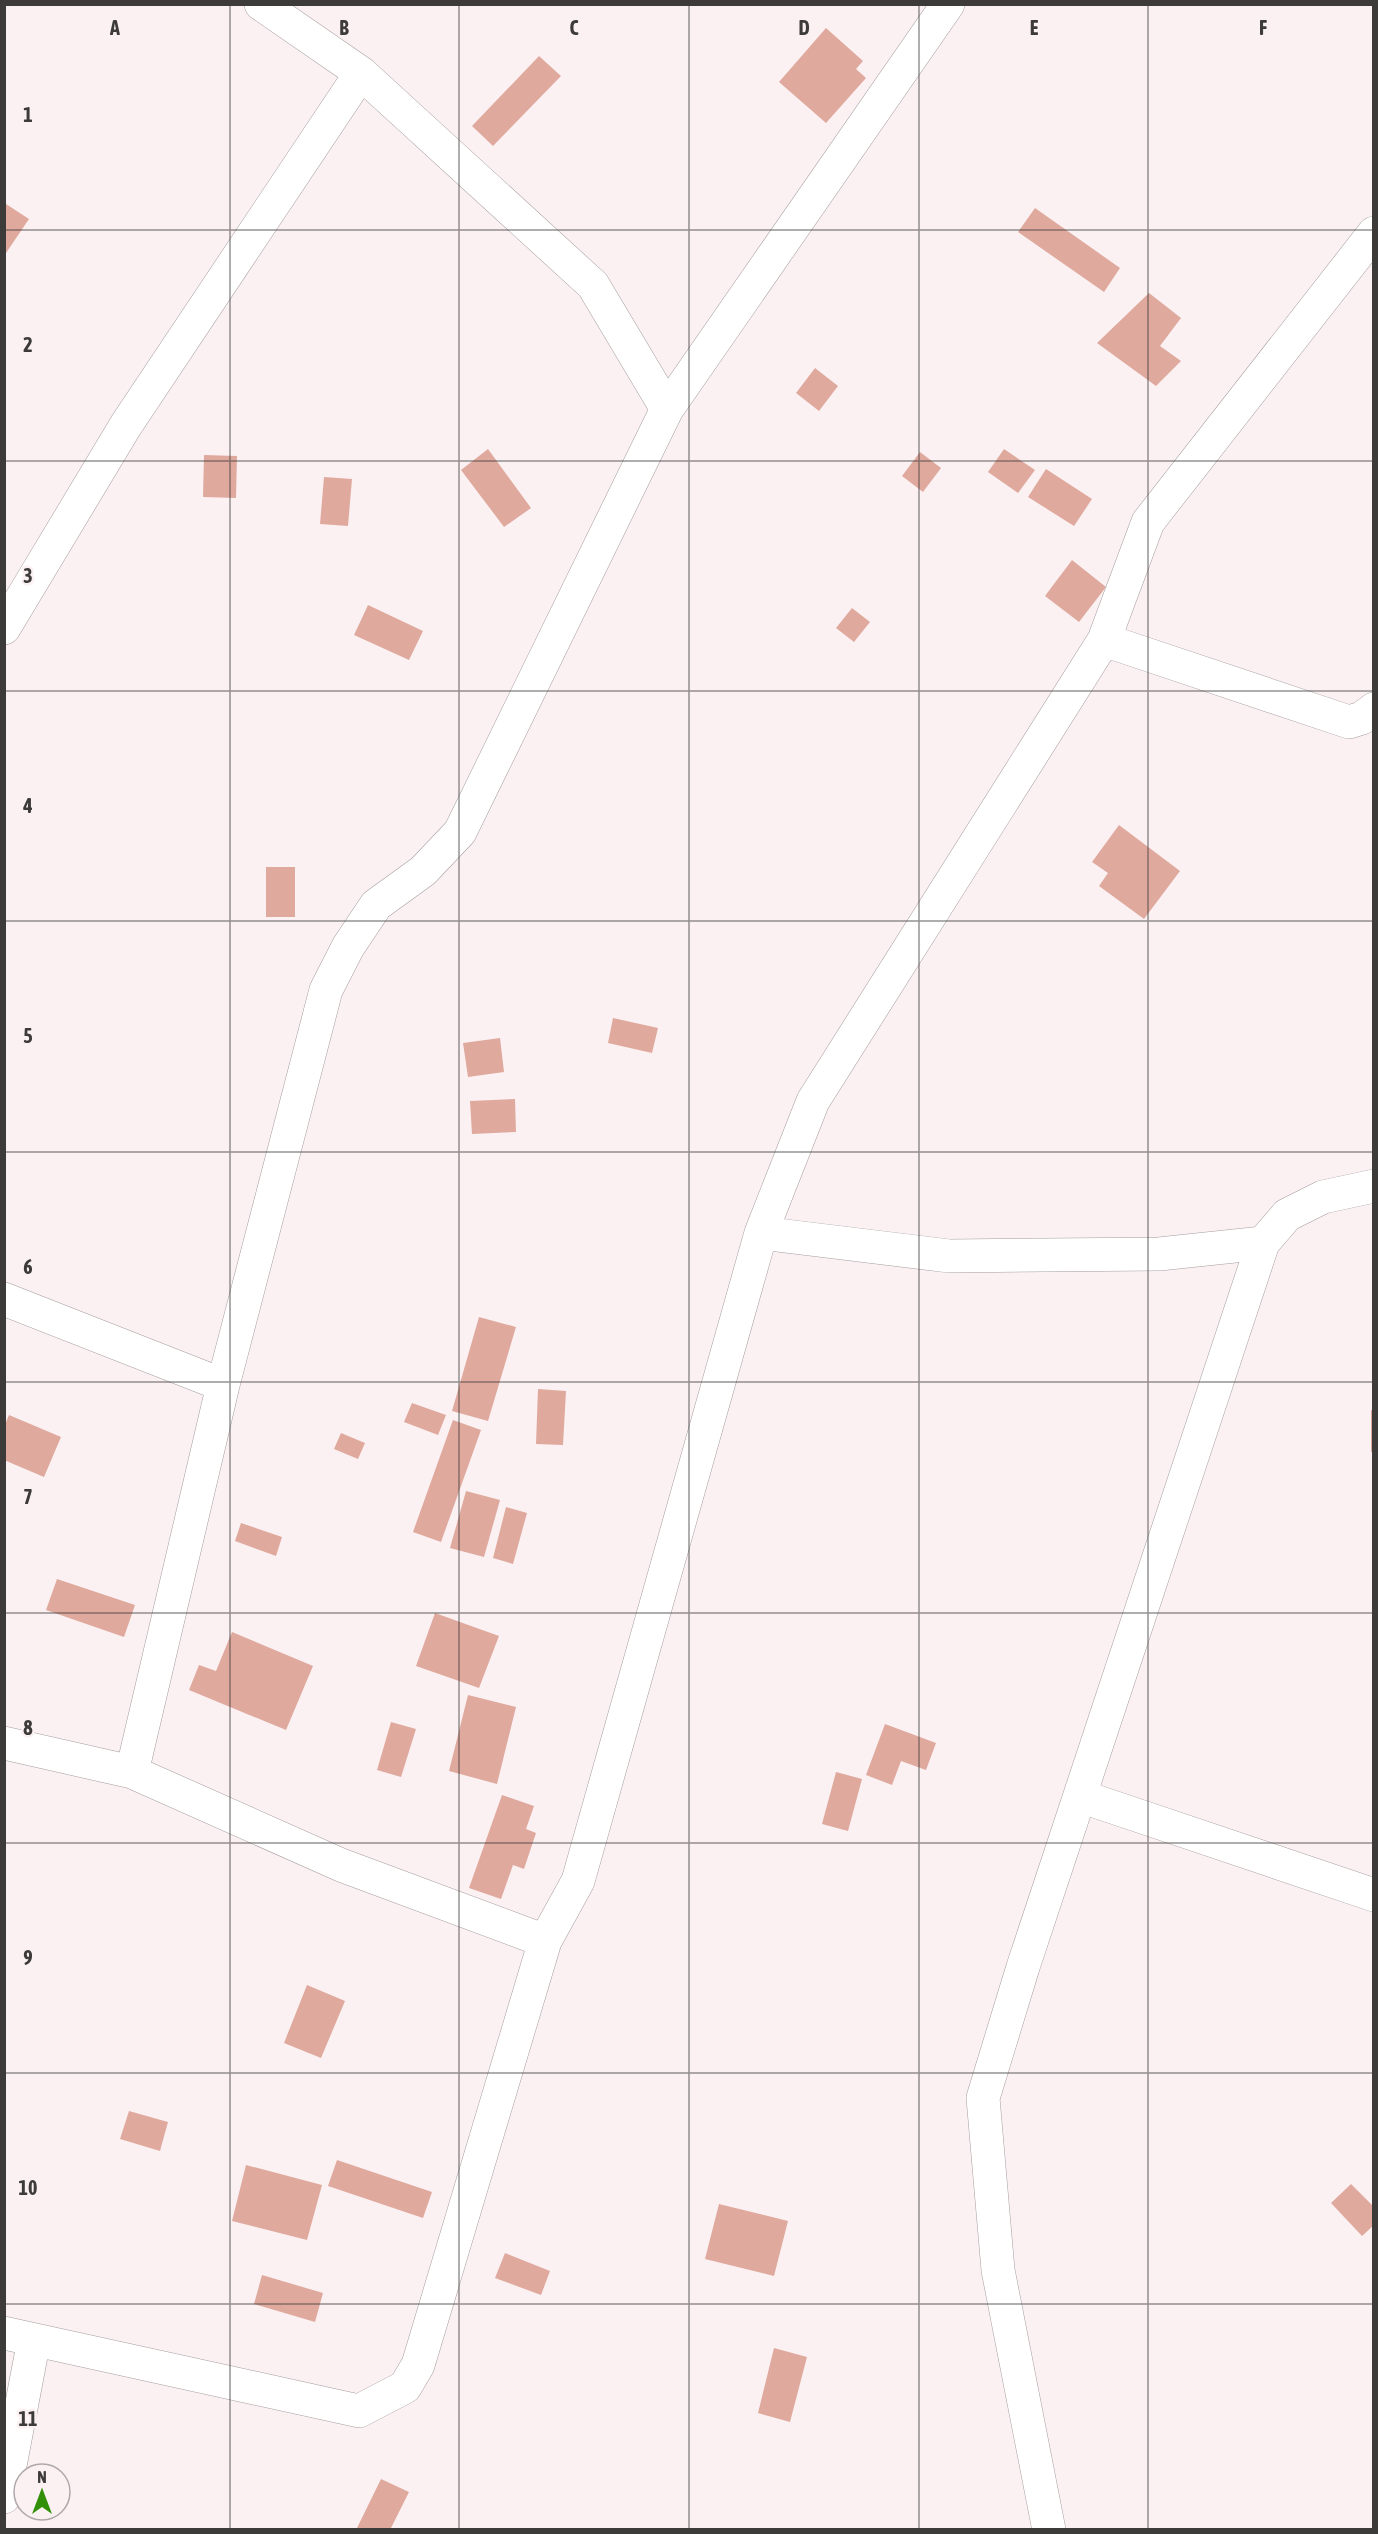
<svg xmlns="http://www.w3.org/2000/svg" width="1378" height="2534" viewBox="0 0 1378 2534" font-family="'Asap Condensed',sans-serif">
	<style>
		.building { fill: #e0a99d }
		.lines { fill: none; stroke-linecap: round; stroke-linejoin: round }
		.minor-casing { stroke: #a69d9f; stroke-width: 34 }
		.minor { stroke: #fff; stroke-width: 33 }
		.grid { fill: none; stroke: #3d3a3a; stroke-width: 1.5; stroke-opacity: 0.55 }
		.grid-label { font-size: 20px; text-anchor: middle; font-weight: bold; fill: #3d3a3a; stroke: #fbf1f3; stroke-width: 5; stroke-linejoin: round; paint-order: stroke }
	</style>
	<rect width="100%" height="100%" fill="#fbf1f3"/>
	<path class="building" d="M826 28 863 61 856 69 866 78 826 123 779 82Z
		M539 56 561 76 493 146 472 126Z
		M6 204 29 219 4 256V206Z
		M1035 208 1120 268 1104 292 1018 232Z
		M1149 293 1181 318 1160 346 1181 361 1156 386 1097 343Z
		M815 368 838 386 819 411 796 393Z
		M488 449 531 508 504 527 461 470Z
		M1004 449 1035 470 1018 493 988 472Z
		M920 452 941 468 923 492 902 476Z
		M204 455 237 456 236 498 203 497Z
		M1046 469 1092 499 1074 526 1028 497Z
		M324 477 352 479 348 526 320 524Z
		M1072 560 1106 587 1079 622 1045 596Z
		M368 605 423 631 409 660 354 635Z
		M852 608 870 622 854 642 836 628Z
		M1119 825 1180 871 1144 919 1099 886 1108 873 1092 862Z
		M266 867H295V917H266Z
		M613 1018 658 1028 652 1053 608 1043Z
		M500 1038 504 1072 468 1077 463 1043Z
		M515 1099 516 1132 472 1134 470 1101Z
		M479 1317 516 1327 488 1421 452 1411Z
		M538 1389 566 1391 563 1445 536 1444Z
		M412 1403 446 1415 438 1435 404 1422Z
		M1371 1410H1374V1451L1371 1452Z
		M9 1415 61 1437 44 1477 4 1460V1427Z
		M453 1420 481 1430 441 1542 413 1532Z
		M341 1433 365 1443 358 1459 334 1449Z
		M466 1491 500 1500 484 1557 450 1548Z
		M506 1507 527 1513 513 1564 493 1558Z
		M241 1523 282 1537 276 1556 235 1541Z
		M57 1579 135 1605 124 1637 46 1610Z
		M435 1613 499 1636 479 1688 416 1666Z
		M232 1632 313 1666 286 1730 189 1690 199 1665 216 1671Z
		M468 1695 516 1707 497 1784 449 1771Z
		M391 1722 416 1729 401 1777 377 1770Z
		M885 1724 936 1743 926 1770 901 1761 892 1785 866 1775Z
		M836 1772 862 1779 848 1831 822 1824Z
		M502 1795 534 1806 526 1829 536 1833 524 1869 513 1865 501 1899 469 1888Z
		M307 1985 345 2001 321 2058 284 2043Z
		M129 2111 168 2122 160 2151 120 2139Z
		M337 2160 432 2192 423 2218 328 2186Z
		M246 2165 322 2185 307 2240 232 2221Z
		M1351 2184 1374 2207V2225L1362 2236 1331 2203Z
		M719 2204 788 2221 774 2276 705 2259Z
		M505 2253 550 2271 541 2295 495 2278Z
		M262 2275 323 2293 315 2322 254 2304Z
		M774 2348 807 2357 790 2422 758 2413Z
		M381 2479 409 2492 390 2530H356Z"/>
	<g class="lines">
		<defs>
			<path id="minor" d="M261 4 361 73 593 285 667 409
				M4 628 126 425 361 73
				M1104 640 1349 722 1362 718 1374 709
				M761 1233 949 1256 1159 1254 1263 1243
				M4 1299 223 1385
				M4 1743 132 1772 341 1865 545 1941
				M132 1772 223 1385 326 990 348 947 376 905 423 871 460 832 667 409 948 4
				M1080 1796 1374 1895
				M4 2333 359 2411 405 2387 418 2365 545 1941 578 1881 761 1233 813 1101 1104 640 1148 522 1374 233
				M4 2497 34 2340
				M1049 2530 998 2270 983 2098 1023 1967 1263 1243 1287 1215 1323 1197 1374 1186"/>
		</defs>
		<use href="#minor" class="minor-casing"/>
		<use href="#minor" class="minor"/>
	</g>
	<path class="grid" d="M230 4V2530M459 4V2530M689 4V2530M919 4V2530M1148 4V2530M4 230H1374M4 461H1374M4 691H1374M4 921H1374M4 1152H1374M4 1382H1374M4 1613H1374M4 1843H1374M4 2073H1374M4 2304H1374"/>
	<g class="grid-label">
		<text x="115" y="35">A</text>
		<text x="344" y="35">B</text>
		<text x="574" y="35">C</text>
		<text x="804" y="35">D</text>
		<text x="1034" y="35">E</text>
		<text x="1263" y="35">F</text>
		<text x="28" y="122">1</text>
		<text x="28" y="352">2</text>
		<text x="28" y="583">3</text>
		<text x="28" y="813">4</text>
		<text x="28" y="1043">5</text>
		<text x="28" y="1274">6</text>
		<text x="28" y="1504">7</text>
		<text x="28" y="1735">8</text>
		<text x="28" y="1965">9</text>
		<text x="28" y="2195">10</text>
		<text x="28" y="2426">11</text>
	</g>
	<rect width="1378" height="2534" fill="none" stroke="#3d3a3a" stroke-width="12"/>
	<g transform="translate(42 2492)"><circle r="28" fill="#fbf1f3" stroke="#afa8a9" stroke-width="1.5"/>
	<path d="M0-4.5L10 22L0 15L-10 22Z" fill="#319007"/>
	<text y="-9" font-size="16" font-weight="bold" text-anchor="middle" fill="#3d3a3a">N</text>
	</g>
</svg>
